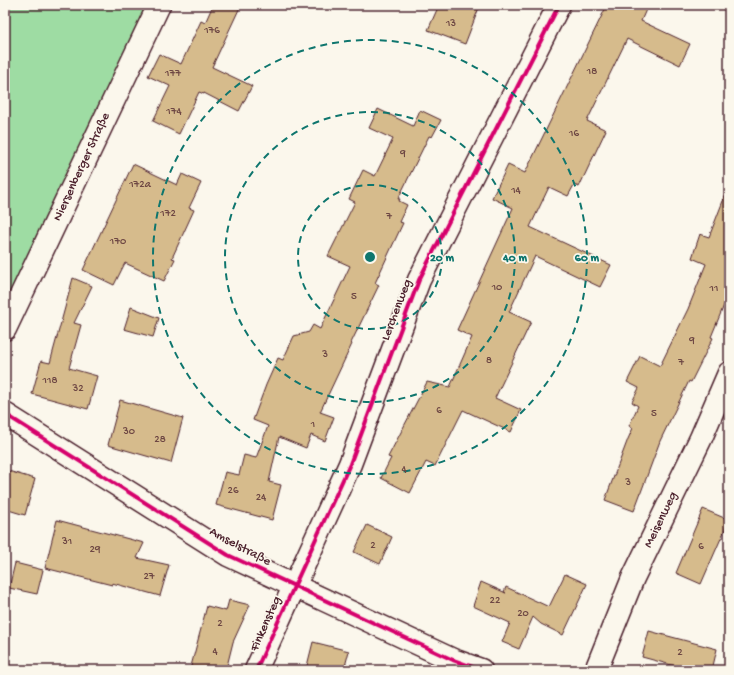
<svg xmlns="http://www.w3.org/2000/svg" width="734" height="675" viewBox="0 0 734 675" font-family="'Gochi Hand',sans-serif">
	<style>
		.green { fill: #9edca3; stroke: #747e67 }
		.building { fill: #d6bb8c; stroke: #4a1f2b }
		.lines { fill: none; stroke-linecap: round; stroke-linejoin: round }
		.minor-casing { stroke: #4a1f2b; stroke-width: 25 }
		.minor { stroke: #fbf7ec; stroke-width: 22 }
		.cycleway-casing { stroke: #fbf7ec; stroke-width: 6 }
		.cycleway { stroke: #d6006c; stroke-width: 4 }
		.ring { fill: none; stroke: #0f766e; stroke-width: 2; stroke-dasharray: 7 5 }
		.labels { text-anchor: middle; dominant-baseline: central; stroke-width: 3.5; stroke-linejoin: round; paint-order: stroke }
		.number-label { font-size: 11px; fill: #6d4643 }
		.street-label { font-size: 13px; fill: #4a1f2b; stroke: #fbf7ec }
		.centre { fill: #0f766e; stroke: #fbf7ec; stroke-width: 2 }
		.ring-label { font-size: 12px; text-anchor: middle; font-weight: bold; fill: #0f766e; stroke: #fbf7ec; stroke-width: 3.5; stroke-linejoin: round; paint-order: stroke }
	</style>
	<rect width="100%" height="100%" fill="#fbf7ec"/>
	<filter id="ink" filterUnits="userSpaceOnUse"><feTurbulence type="fractalNoise" baseFrequency=".025" numOctaves="2"/><feDisplacementMap in="SourceGraphic" scale="8" xChannelSelector="R" yChannelSelector="G"/><feConvolveMatrix kernelMatrix="1 2 1 2 8 2 1 2 1" color-interpolation-filters="sRGB"/></filter>
	<g filter="url(#ink)">
		<path class="green" d="M5 5H161L5 331Z"/>
		<path class="building" d="M213 5H241L212 67 252 86 239 111 204 93V94L199 92 179 134 153 121 170 86 148 76 159 54 181 64 201 21 205 23Z
			M439 5H480L465 44 428 30Z
			M607 5H648L641 21 690 44 680 65 627 39 587 121 606 130 579 187 574 185 568 196 549 187 530 227 611 265 600 287 535 256 509 312 531 322 495 398 521 410 511 432 463 410 435 466 426 462 410 493 381 478 391 458 388 457 427 382 450 387 472 337 457 330 513 208 492 198 508 165 525 173Z
			M378 109 413 126 420 110 441 120 432 137 429 136 398 199H400L399 201 407 205 399 222 403 223 375 283 379 285 351 343 352 344 320 412 334 417 325 441 311 435 306 448 279 437 269 482 281 485 272 520 216 505 225 472 239 475 244 455 256 458 268 426 253 420 266 385 278 358 283 360 294 336 309 332 313 325 320 329 350 266 328 256 355 202 349 199 363 170 375 176 393 139 369 128Z
			M133 164 177 185 182 174 201 183 189 208 194 210 172 258 175 259 164 281 125 263 114 285 83 270Z
			M728 188 729 189V293L711 337 713 338 691 382 689 381 660 441 634 511 605 500 628 439 633 428 629 426 638 406 632 402 639 388 627 382 640 356 660 366 688 309 706 264 692 258 700 234 709 237Z
			M73 278 92 286 74 323 81 325 69 368 97 376 88 409 32 394 41 361 50 363Z
			M131 307 159 318 153 337 124 329Z
			M120 400 183 418 171 463 108 445Z
			M5 470 35 479 25 515 5 509Z
			M703 509 729 520 701 584 676 573Z
			M57 520 144 543 137 558 169 565 160 596 112 583V585L45 568Z
			M367 525 392 537 380 564 354 552Z
			M15 563 43 570 37 594 9 588Z
			M565 574 587 584 563 635 541 624 533 617 519 649 502 642 510 623 473 606 481 582 506 593 504 592 506 587 549 607Z
			M229 600 250 605 233 642 226 670H190L207 606 226 611Z
			M649 631 717 649 712 670H690L642 657Z
			M313 642 349 651 344 670H306Z"/>
		<g class="lines">
			<defs>
				<path id="minor" d="M5 329 159 5
					M5 414 228 555 453 660 481 670
					M256 670 350 464 419 280 559 5
					M596 670 633 578 701 438 729 373"/>
			</defs>
			<use href="#minor" class="minor-casing"/>
			<use href="#minor" class="minor"/>
			<defs>
				<path id="cycleway" d="M5 414 228 555 453 660 481 670
					M256 670 350 464 419 280 559 5"/>
			</defs>
			<use href="#cycleway" class="cycleway-casing"/>
			<use href="#cycleway" class="cycleway"/>
		</g>
	</g>
	<g class="ring">
		<circle cx="370" cy="257" r="72"/>
		<circle cx="370" cy="257" r="145"/>
		<circle cx="370" cy="257" r="217"/>
	</g>
	<g class="labels">
		<g class="number-label">
			<text x="451" y="24">13</text>
			<text x="212" y="31">176</text>
			<text x="592" y="72">18</text>
			<text x="173" y="74">177</text>
			<text x="174" y="112">174</text>
			<text x="574" y="134">16</text>
			<text x="403" y="154">9</text>
			<text x="140" y="185">172a</text>
			<text x="516" y="191">14</text>
			<text x="168" y="214">172</text>
			<text x="389" y="217">7</text>
			<text x="118" y="242">170</text>
			<text x="497" y="288">10</text>
			<text x="714" y="289">11</text>
			<text x="354" y="297">5</text>
			<text x="692" y="341">9</text>
			<text x="325" y="355">3</text>
			<text x="489" y="361">8</text>
			<text x="681" y="363">7</text>
			<text x="50" y="381">118</text>
			<text x="78" y="389">32</text>
			<text x="439" y="411">6</text>
			<text x="654" y="414">5</text>
			<text x="313" y="425">1</text>
			<text x="129" y="432">30</text>
			<text x="160" y="440">28</text>
			<text x="404" y="470">4</text>
			<text x="628" y="483">3</text>
			<text x="233" y="491">26</text>
			<text x="261" y="498">24</text>
			<text x="67" y="542">31</text>
			<text x="373" y="546">2</text>
			<text x="701" y="547">6</text>
			<text x="95" y="550">29</text>
			<text x="149" y="577">27</text>
			<text x="495" y="601">22</text>
			<text x="523" y="614">20</text>
			<text x="220" y="624">2</text>
			<text x="215" y="652">4</text>
			<text x="680" y="653">2</text>
		</g>
		<g class="street-label">
			<text transform="translate(82 167) rotate(-65)">Niersenberger Straße</text>
			<text transform="translate(397 310) rotate(-69)">Lerchenweg</text>
			<text transform="translate(661 520) rotate(-64)">Meisenweg</text>
			<text transform="translate(240 547) rotate(28)">Amselstraße</text>
			<text transform="translate(266 624) rotate(-66)">Finkensteg</text>
		</g>
	</g>
	<circle cx="370" cy="257" r="6" class="centre"/>
	<g class="ring-label">
		<text x="442" y="261">20 m</text>
		<text x="515" y="261">40 m</text>
		<text x="587" y="261">60 m</text>
	</g>
	<rect width="734" height="675" fill="none" stroke="#fbf7ec" stroke-width="20"/>
	<rect x="10" y="10" width="714" height="655" fill="none" stroke="#4a1f2b" stroke-width="1.5" filter="url(#ink)"/>
</svg>
